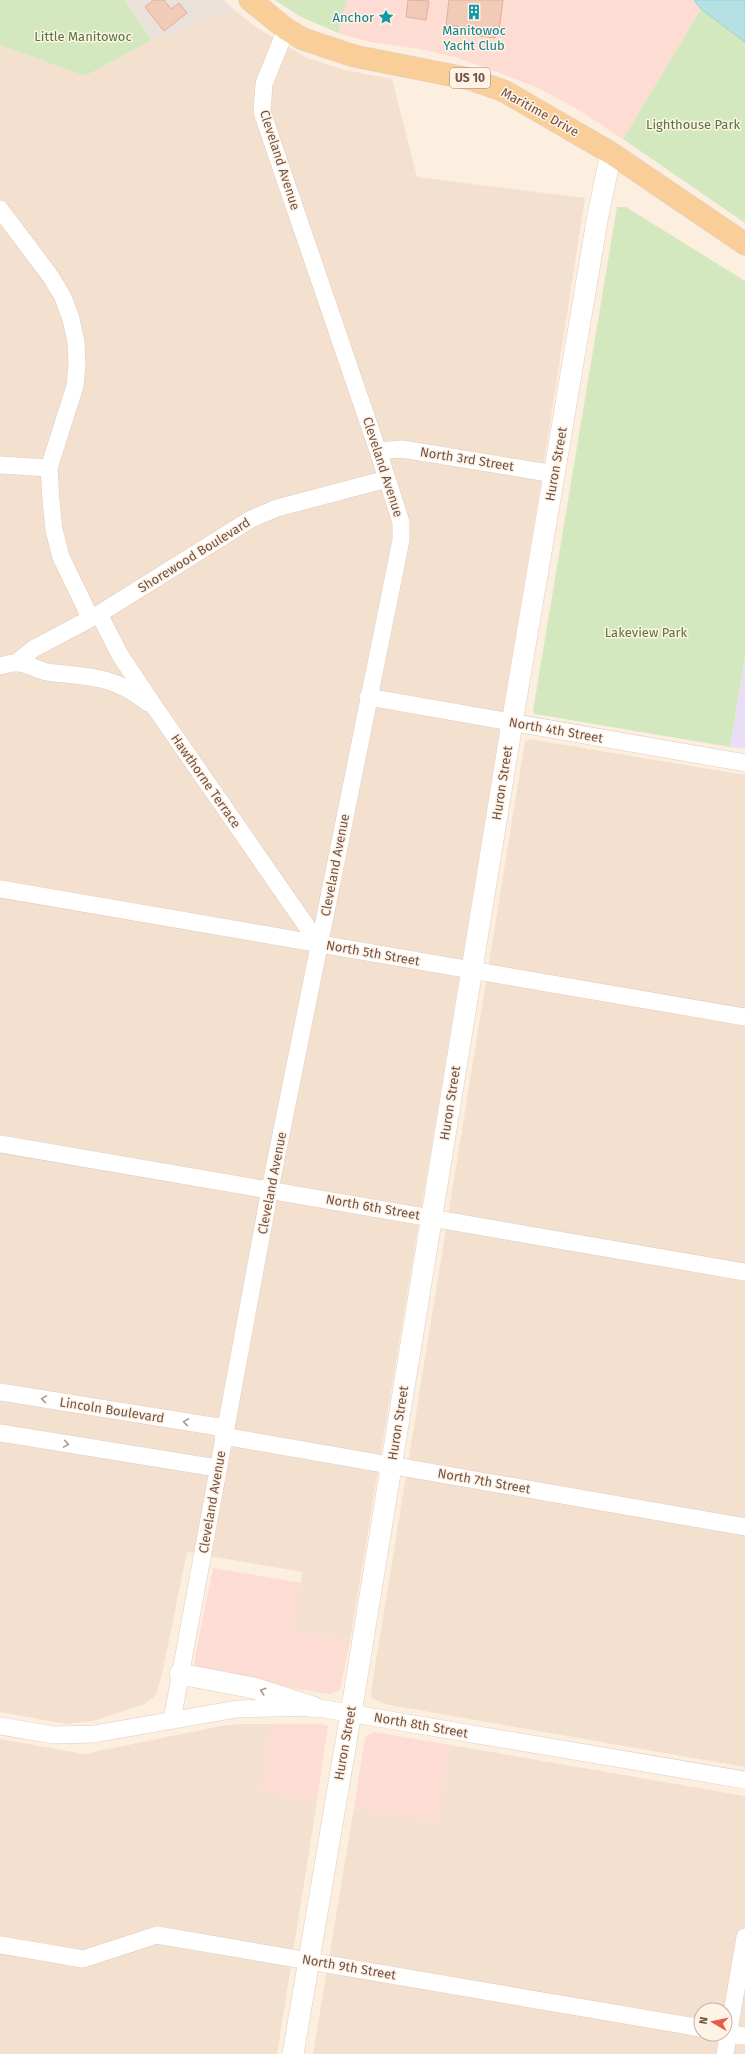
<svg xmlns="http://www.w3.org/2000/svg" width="745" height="2054" viewBox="0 0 745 2054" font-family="'Fira Sans',sans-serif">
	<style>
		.residential { fill: #f3e0ce; fill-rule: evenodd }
		.commercial { fill: #fcdcd3 }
		.industrial { fill: #eae1db }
		.education { fill: #ecddf7 }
		.green { fill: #d3e8bf }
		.water { fill: #b5e1e4; stroke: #9bd1d6 }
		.building { fill: #f1cab8; stroke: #e3af98 }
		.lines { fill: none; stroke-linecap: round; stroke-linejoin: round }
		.minor-casing { stroke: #e1ccbf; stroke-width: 18 }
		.tertiary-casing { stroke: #e1ccbf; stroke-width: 22 }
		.primary-casing { stroke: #dad2cf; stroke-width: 23 }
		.minor { stroke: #fff; stroke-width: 17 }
		.tertiary { stroke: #fff; stroke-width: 21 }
		.primary { stroke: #face98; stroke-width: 22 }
		.oneway { stroke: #aa9891 }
		.labels { text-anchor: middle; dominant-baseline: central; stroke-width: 3; stroke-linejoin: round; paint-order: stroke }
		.shield { fill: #fff3e5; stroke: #9c8377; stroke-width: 1 }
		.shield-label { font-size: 12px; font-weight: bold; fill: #715348 }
		.culture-label { font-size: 13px; fill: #0d838f; stroke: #fff3e5; text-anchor: end }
		.park-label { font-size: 13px; fill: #547840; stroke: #fff3e5 }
		.street-label { font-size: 13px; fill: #715348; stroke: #fff3e5 }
	</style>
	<rect width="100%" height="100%" fill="#fcefe0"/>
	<path class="residential" d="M233 9 254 26 307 58 345 70 392 79 417 177 585 198 539 494 350 1640 294 1631 302 1572 187 1552 162 1674 156 1695 145 1704 93 1721 66 1724 0 1712V45L85 76 152 40Z
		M529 739 745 775V1767L384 1704 372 1698 371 1692 524 747 525 742Z
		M241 1724H272L260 1791 317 1801 277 2054H0V1739L84 1754 221 1726Z
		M450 1745 745 1796V2054H313L354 1808 437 1821ZM701 2010H725V2034H701Z"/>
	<path class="commercial" d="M347 0H694L701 9 623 139 579 110 538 88 487 68 455 57 420 49 370 42 338 33Z
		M213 1568 301 1583 294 1631 350 1640 340 1690 330 1694 322 1693 200 1672 194 1666 195 1657Z
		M272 1724H320L328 1726 317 1801 260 1791Z
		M374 1732 450 1745 437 1821 354 1808 365 1738 369 1734Z"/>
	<path class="industrial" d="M124 0H224L233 9 152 40Z"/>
	<path class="education" d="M745 657V749L730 747Z"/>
	<path class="green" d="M0 0H124L152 40 85 76 0 45Z
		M275 0H347L338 33 299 16Z
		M701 9 745 41V223L623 139Z
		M617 207H626L745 281V657L730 747 535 714 533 711Z"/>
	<path class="water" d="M694 0H745V42L701 9Z"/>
	<path class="building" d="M153 0H164L171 9 179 3 187 13 164 31 145 7Z
		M408 0 429 1 426 20 406 17Z
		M449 0H503L499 31 496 30 495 38 457 33 458 26 446 25Z"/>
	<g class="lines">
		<defs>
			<path id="minor" d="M0 209 51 277 63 297 71 319 76 342 77 364 75 386 49 468 51 500 54 530 61 557 90 617
				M378 451 402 449 555 474
				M0 465 49 468
				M99 614 120 655 156 709 319 944
				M16 663 33 649 99 614 251 519 277 508 387 479
				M0 666C5 665 10 663 15 663 26 662 37 670 47 672 88 677 114 675 148 703
				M368 697 745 763
				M0 889 745 1017
				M0 1144 745 1272
				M0 1392 225 1428
				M0 1433 217 1468
				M223 1436 745 1527
				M172 1720 270 1189 401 540V522L378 451 262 112 264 84 286 29
				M0 1726 53 1735 94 1734 237 1709 313 1707 745 1780
				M0 1945 83 1959 157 1935 701 2028
				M725 2033 745 2036
				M725 2054 745 1937"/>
			<path id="tertiary" d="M180 1674 254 1688 313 1707
				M293 2054 354 1695 512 723 598 215 611 153"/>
			<path id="primary" d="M250 0 286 29 303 39 354 56 470 79 504 91 611 153 745 244"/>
		</defs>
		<use href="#minor" class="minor-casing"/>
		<use href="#tertiary" class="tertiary-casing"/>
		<use href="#primary" class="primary-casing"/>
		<use href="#minor" class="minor"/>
		<use href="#tertiary" class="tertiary"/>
		<use href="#primary" class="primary"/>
	</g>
	<defs><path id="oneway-chevron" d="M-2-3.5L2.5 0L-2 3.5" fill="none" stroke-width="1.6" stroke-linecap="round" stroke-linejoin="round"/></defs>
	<g class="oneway">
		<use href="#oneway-chevron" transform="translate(44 1399) rotate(-171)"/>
		<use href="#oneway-chevron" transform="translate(186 1422) rotate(-171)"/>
		<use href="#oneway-chevron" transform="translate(66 1444) rotate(9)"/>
		<use href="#oneway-chevron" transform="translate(263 1691) rotate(-162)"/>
	</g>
	<defs>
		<symbol id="building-bare" viewBox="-9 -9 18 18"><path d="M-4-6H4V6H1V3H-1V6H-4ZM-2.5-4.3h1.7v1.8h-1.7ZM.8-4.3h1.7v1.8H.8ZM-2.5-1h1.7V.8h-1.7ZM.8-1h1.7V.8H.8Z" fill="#0f9aa8" stroke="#fff3e5" stroke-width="2.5" paint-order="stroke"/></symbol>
		<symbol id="sight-bare" viewBox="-9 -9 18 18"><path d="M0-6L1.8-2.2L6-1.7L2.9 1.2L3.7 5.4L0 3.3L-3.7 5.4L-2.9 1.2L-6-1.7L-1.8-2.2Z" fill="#0f9aa8" stroke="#fff3e5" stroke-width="2.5" paint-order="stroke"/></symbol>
	</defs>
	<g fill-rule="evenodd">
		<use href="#building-bare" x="463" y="1" width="22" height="22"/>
		<use href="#sight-bare" x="375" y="6" width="22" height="22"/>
	</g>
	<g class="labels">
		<rect class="shield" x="450" y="68" width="40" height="20" rx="3"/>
		<g class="shield-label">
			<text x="470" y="78">US 10</text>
		</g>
		<g class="culture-label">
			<text x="374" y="17">Anchor</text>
			<text x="474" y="30" text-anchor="middle">Manitowoc<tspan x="474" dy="15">Yacht Club</tspan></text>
		</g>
		<g class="park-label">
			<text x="83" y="36">Little Manitowoc</text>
			<text x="693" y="124">Lighthouse Park</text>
			<text x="646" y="632">Lakeview Park</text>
		</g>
		<g class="street-label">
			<text transform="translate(540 112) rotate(29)">Maritime Drive</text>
			<text transform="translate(280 160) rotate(72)">Cleveland Avenue</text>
			<text transform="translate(467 459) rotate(9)">North 3rd Street</text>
			<text transform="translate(556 464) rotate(-80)">Huron Street</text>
			<text transform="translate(383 467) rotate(72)">Cleveland Avenue</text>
			<text transform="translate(194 555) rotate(-32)">Shorewood Boulevard</text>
			<text transform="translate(556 730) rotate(10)">North 4th Street</text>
			<text transform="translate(206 781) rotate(55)">Hawthorne Terrace</text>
			<text transform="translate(502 783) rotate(-81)">Huron Street</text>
			<text transform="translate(335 865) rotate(-79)">Cleveland Avenue</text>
			<text transform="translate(373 953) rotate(10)">North 5th Street</text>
			<text transform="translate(450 1103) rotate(-81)">Huron Street</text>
			<text transform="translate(272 1183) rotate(-79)">Cleveland Avenue</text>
			<text transform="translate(373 1207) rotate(10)">North 6th Street</text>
			<text transform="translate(112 1410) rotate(9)">Lincoln Boulevard</text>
			<text transform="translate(398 1423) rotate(-81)">Huron Street</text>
			<text transform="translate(484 1481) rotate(10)">North 7th Street</text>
			<text transform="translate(212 1502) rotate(-80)">Cleveland Avenue</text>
			<text transform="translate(421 1725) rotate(10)">North 8th Street</text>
			<text transform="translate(345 1743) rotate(-80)">Huron Street</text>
			<text transform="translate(349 1967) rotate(10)">North 9th Street</text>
		</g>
	</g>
	<g transform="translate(713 2022) rotate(279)"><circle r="19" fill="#fff3e5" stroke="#c6b3a6"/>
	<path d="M0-3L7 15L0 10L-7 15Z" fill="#e55d45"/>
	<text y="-6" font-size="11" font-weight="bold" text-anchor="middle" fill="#715348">N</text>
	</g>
</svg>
